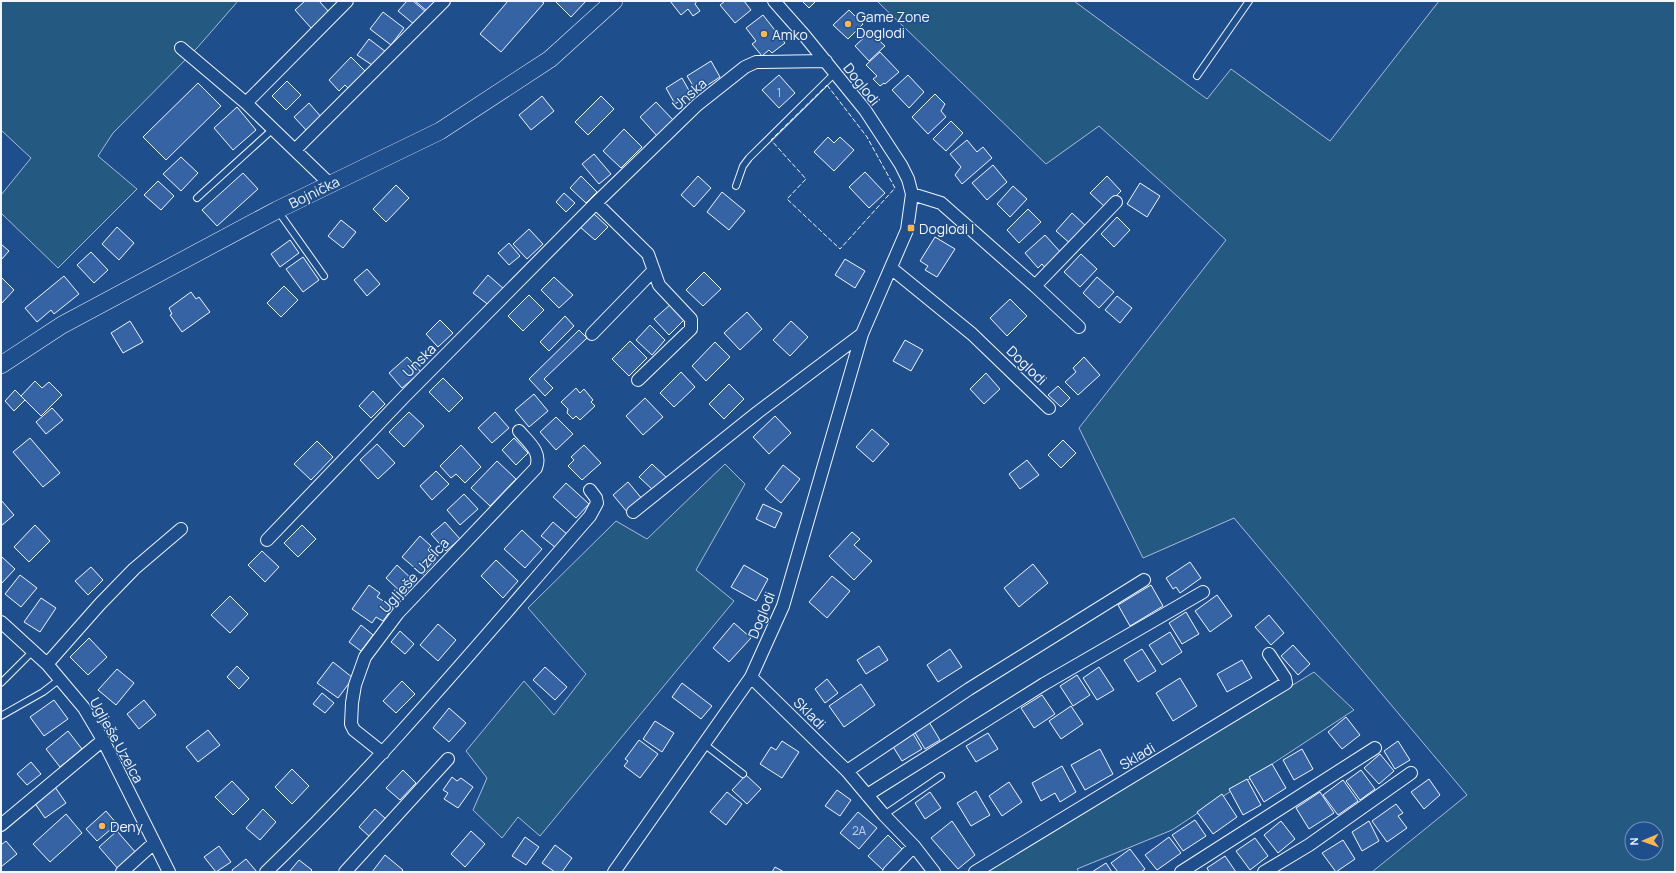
<svg xmlns="http://www.w3.org/2000/svg" width="1676" height="873" viewBox="0 0 1676 873" font-family="Manrope,sans-serif">
	<style>
		.grass { fill: #245a82; stroke: #a8bbd7; fill-rule: evenodd }
		.building { fill: #3563a3; stroke: #f2f6ff }
		.lines { fill: none; stroke-linecap: round; stroke-linejoin: round }
		.service-casing { stroke: #f2f6ff; stroke-width: 8 }
		.minor-casing { stroke: #f2f6ff; stroke-width: 14 }
		.secondary-casing { stroke: #f2f6ff; stroke-width: 18 }
		.service { stroke: #1f4e8c; stroke-width: 6 }
		.minor { stroke: #1f4e8c; stroke-width: 12 }
		.secondary { stroke: #1f4e8c; stroke-width: 17 }
		.fence { stroke: #f2f6ff; stroke-width: 1; stroke-dasharray: 5 2; stroke-linecap: butt }
		.poi-dot { fill: #ffb74d; stroke: #1f4e8c; stroke-width: 1.5 }
		.labels { text-anchor: middle; dominant-baseline: central; stroke-width: 3; stroke-linejoin: round; paint-order: stroke }
		.number-label { font-size: 12px; fill: #c3d1e8 }
		.poi-label { font-size: 14px; fill: #f2f6ff; stroke: #1f4e8c; text-anchor: start }
		.street-label { font-size: 14px; fill: #f2f6ff; stroke: #1f4e8c }
	</style>
	<rect width="100%" height="100%" fill="#1f4e8c"/>
	<path class="grass" d="M1 1H238L197 48 113 133 98 156 137 189 58 268 1 213V195L31 158 1 130Z
		M877 1H1074L1207 99 1231 69 1330 141 1439 1H1675V872H1372L1467 795 1234 518 1143 558 1079 428 1226 240 1099 126 1046 164ZM1632 829H1656V853H1632Z
		M725 464 745 484 696 570 734 601 540 836 518 817 502 838 473 810 487 778 466 751 524 681 554 715 586 674 528 608 616 521 647 539Z
		M1314 672 1354 710 1172 830 1077 869 1079 872H987Z"/>
	<path class="building" d="M305 1H319L329 12 311 28 295 10Z
		M407 1H413L426 12 415 25 398 11Z
		M415 1H435L427 11Z
		M508 1H541L544 3 501 52 480 34Z
		M555 1H586L571 17Z
		M670 1H697L695 4 700 11 693 16 688 9 681 15Z
		M725 1H744L751 10 735 23 720 5Z
		M802 1H816L809 8Z
		M849 10 863 24 848 39 833 25Z
		M383 12 404 28 391 45 370 29Z
		M763 15 785 43 772 53 769 50 762 56 752 44 756 41 746 28Z
		M870 32 885 46 869 61 855 46Z
		M369 39 386 52 375 67 357 55Z
		M880 52 899 72 885 84 884 83 880 86 873 79 877 76 866 65Z
		M351 57 366 72 349 89 345 85 339 91 329 80Z
		M711 61 720 77 697 92 687 76Z
		M779 75 795 93 779 108 762 90Z
		M908 75 924 92 909 108 892 90Z
		M682 78 691 94 675 104 666 88Z
		M287 81 301 95 286 110 272 96Z
		M198 83 221 106 166 160 143 137Z
		M935 94 945 104 941 111 946 117 928 134 912 117Z
		M542 96 554 111 531 130 519 115Z
		M601 96 614 109 588 135 575 122Z
		M656 102 675 122 658 137 640 117Z
		M309 103 322 118 307 131 294 117Z
		M237 107 256 130 233 150 214 128Z
		M951 121 963 133 946 151 933 139Z
		M624 129 642 147 621 168 603 151Z
		M828 137 834 143 840 137 854 150 834 171 814 152Z
		M967 140 977 152 983 147 992 158 962 184 955 175 961 167 950 154Z
		M594 154 611 174 599 184 582 164Z
		M181 157 198 173 181 191 163 174Z
		M993 165 1007 182 987 200 972 183Z
		M865 172 885 193 869 208 849 187Z
		M243 173 258 189 217 226 202 210Z
		M581 176 597 192 586 203 570 188Z
		M698 176 711 188 694 207 681 195Z
		M1107 176 1121 191 1105 207 1090 193Z
		M158 181 174 196 161 210 144 195Z
		M1140 183 1160 196 1147 217 1127 204Z
		M396 185 409 198 386 222 373 209Z
		M1013 186 1027 199 1010 217 997 204Z
		M722 192 745 211 729 230 707 212Z
		M564 193 575 203 566 212 556 202Z
		M1028 209 1041 222 1019 243 1007 230Z
		M593 213 608 227 595 240 580 227Z
		M1072 213 1088 228 1072 245 1056 231Z
		M1117 217 1130 230 1114 247 1101 234Z
		M341 220 356 232 343 248 328 236Z
		M117 227 134 243 119 260 102 244Z
		M529 229 543 244 527 259 513 244Z
		M1045 235 1063 255 1047 270 1042 264 1038 268 1025 253Z
		M935 237 955 249 937 277 925 270 928 266 920 261Z
		M290 240 299 253 280 267 271 254Z
		M509 243 520 256 509 265 498 253Z
		M1 244 9 251 1 260Z
		M91 252 108 270 94 283 77 265Z
		M1081 254 1097 269 1080 287 1064 272Z
		M303 257 319 280 303 292 286 269Z
		M845 259 865 271 855 288 835 275Z
		M367 269 380 284 367 296 354 280Z
		M704 272 721 289 703 306 686 290Z
		M488 275 504 289 490 306 473 293Z
		M64 276 79 294 54 314 51 310 37 322 25 308Z
		M1 277 14 290 1 304Z
		M554 277 573 295 559 308 541 290Z
		M1097 277 1114 292 1099 308 1083 293Z
		M284 286 298 300 281 317 267 303Z
		M191 292 196 299 199 297 210 312 182 332 170 315 172 314 169 308Z
		M529 295 544 310 523 331 508 316Z
		M1117 296 1132 308 1120 323 1105 310Z
		M1010 299 1027 316 1007 336 990 318Z
		M671 304 685 319 669 335 654 319Z
		M747 312 762 329 740 350 724 333Z
		M565 316 574 326 549 351 540 342Z
		M440 320 453 333 438 347 426 334Z
		M130 321 143 342 123 353 111 333Z
		M791 321 808 337 790 356 773 340Z
		M650 325 665 340 652 355 636 340Z
		M579 330 587 338 544 379 553 388 545 396 529 379Z
		M905 340 923 350 911 371 893 361Z
		M630 341 647 358 629 376 612 359Z
		M715 342 730 357 706 381 692 366Z
		M407 357 421 372 402 388 389 373Z
		M1084 357 1100 375 1078 395 1065 382 1076 372 1073 368Z
		M681 372 695 387 674 407 660 393Z
		M986 373 1000 389 984 404 970 389Z
		M443 378 463 398 449 412 429 392Z
		M35 381 42 388 49 382 62 395 41 416 21 396Z
		M729 384 744 399 724 419 709 404Z
		M1058 386 1070 398 1061 407 1048 395Z
		M576 388 580 393 584 389 593 400 591 402 595 406 580 420 576 416 573 419 567 413 568 409 561 402Z
		M15 390 25 400 14 411 5 401Z
		M373 391 385 404 371 418 359 406Z
		M534 394 548 411 529 427 515 410Z
		M645 398 663 417 643 435 626 416Z
		M52 408 63 420 46 434 36 422Z
		M409 412 424 426 404 447 389 432Z
		M495 412 509 428 492 443 478 428Z
		M775 416 791 433 769 454 753 437Z
		M556 417 573 434 556 450 540 432Z
		M872 429 889 444 873 462 856 447Z
		M30 438 60 473 43 487 13 452Z
		M514 438 528 453 516 465 502 450Z
		M1063 440 1076 453 1061 468 1048 455Z
		M317 441 333 457 311 480 294 464Z
		M377 444 395 463 378 479 360 460Z
		M461 445 481 467 465 483 456 474 451 478 440 466Z
		M584 445 601 463 582 480 568 466 574 460 571 457Z
		M1027 460 1039 475 1020 489 1009 474Z
		M497 461 516 479 490 506 471 488Z
		M652 464 667 478 654 491 639 477Z
		M783 465 800 479 781 503 765 489Z
		M436 471 449 484 432 500 420 486Z
		M628 482 643 500 628 513 613 495Z
		M566 483 589 504 576 518 553 497Z
		M464 494 478 509 460 525 447 510Z
		M1 500 14 515 1 526Z
		M763 504 782 513 775 528 756 519Z
		M445 522 460 539 446 551 431 534Z
		M553 522 568 535 556 548 541 536Z
		M35 525 50 541 29 562 14 547Z
		M302 525 316 539 298 557 284 543Z
		M522 530 542 549 525 568 504 549Z
		M852 532 860 539 854 545 872 561 854 580 829 556Z
		M420 536 431 546 428 550 437 559 423 575 402 557Z
		M262 551 279 567 265 582 248 565Z
		M2 557 15 569 1 584V558Z
		M496 560 518 581 503 598 481 576Z
		M1190 562 1201 578 1180 593 1176 587 1173 589 1166 578Z
		M1033 564 1048 583 1019 607 1004 588Z
		M397 565 415 582 404 595 386 578Z
		M744 565 768 579 756 601 731 587Z
		M91 567 103 580 88 595 75 581Z
		M20 575 37 588 21 607 5 594Z
		M832 576 850 591 827 618 809 602Z
		M369 585 380 593 377 597 393 607 383 621 376 617 372 623 352 609Z
		M1151 585 1163 606 1130 626 1118 605Z
		M1217 595 1232 616 1210 632 1195 611Z
		M230 596 248 614 230 633 211 615Z
		M41 598 56 608 40 632 24 622Z
		M1186 612 1199 634 1182 644 1169 623Z
		M1269 615 1284 633 1271 645 1255 627Z
		M734 623 751 638 729 662 713 648Z
		M438 624 456 640 438 661 420 645Z
		M361 625 373 635 361 651 349 642Z
		M400 631 414 644 405 654 391 642Z
		M1170 632 1182 652 1162 665 1149 645Z
		M89 638 107 657 88 675 70 657Z
		M1293 645 1310 664 1298 675 1281 656Z
		M879 646 888 660 866 674 857 660Z
		M950 649 962 667 938 682 927 665Z
		M1142 649 1156 671 1138 682 1124 660Z
		M1242 660 1252 678 1227 692 1217 674Z
		M333 662 353 678 338 698 317 683Z
		M237 666 249 678 239 689 227 677Z
		M545 667 567 687 555 700 533 680Z
		M1099 667 1114 690 1097 700 1083 678Z
		M117 669 134 683 116 705 98 690Z
		M1077 675 1090 695 1073 706 1060 686Z
		M1180 678 1197 706 1173 721 1156 693Z
		M827 679 838 693 825 703 815 689Z
		M402 681 415 694 396 713 383 701Z
		M682 683 712 706 701 719 672 697Z
		M861 684 875 705 844 727 829 706Z
		M322 693 334 703 325 713 313 704Z
		M1042 695 1055 714 1034 728 1021 708Z
		M54 700 68 719 44 736 30 717Z
		M144 700 156 715 139 729 127 714Z
		M1071 706 1083 724 1061 739 1049 721Z
		M449 708 466 723 449 742 433 728Z
		M1346 717 1360 735 1342 749 1328 732Z
		M655 721 674 733 662 752 643 739Z
		M929 722 940 740 925 749 914 731Z
		M208 730 220 745 198 762 186 747Z
		M68 731 82 749 60 767 46 749Z
		M912 732 922 749 902 761 892 745Z
		M988 733 998 749 976 762 966 746Z
		M639 740 658 754 640 778 624 766 628 761 625 759Z
		M782 741 799 752 782 778 760 764 771 747 776 750Z
		M1398 741 1410 760 1395 769 1384 751Z
		M1100 749 1113 774 1085 790 1071 765Z
		M1302 749 1313 769 1294 780 1283 760Z
		M1380 754 1394 771 1379 784 1364 768Z
		M31 762 41 774 27 785 17 774Z
		M1272 764 1286 788 1264 802 1249 777Z
		M1062 766 1076 792 1060 802 1055 793 1041 801 1032 783Z
		M292 769 309 786 292 804 275 787Z
		M403 770 416 783 400 800 386 788Z
		M1361 770 1375 789 1360 800 1346 781Z
		M746 775 761 789 747 804 732 790Z
		M452 777 457 781 461 778 473 787 458 808 444 799 448 793 443 790Z
		M1247 779 1261 805 1243 815 1229 789Z
		M1429 779 1440 795 1424 809 1411 792Z
		M1343 780 1358 801 1338 815 1323 795Z
		M232 781 249 799 233 815 215 797Z
		M1009 782 1022 802 1002 816 989 796Z
		M55 787 66 803 45 818 34 802Z
		M837 790 851 800 840 816 825 806Z
		M976 791 990 815 971 826 957 803Z
		M727 792 742 804 726 825 710 812Z
		M930 792 941 808 925 819 915 803Z
		M1320 792 1334 813 1309 829 1296 808Z
		M1222 794 1237 817 1213 834 1197 812Z
		M1396 804 1403 813 1398 816 1407 828 1387 842 1372 821Z
		M263 809 276 822 260 840 246 828Z
		M375 809 387 820 371 838 359 827Z
		M106 811 117 824 97 841 86 829Z
		M858 812 877 828 859 849 840 833Z
		M66 814 82 833 50 862 33 844Z
		M1195 820 1206 836 1183 851 1172 835Z
		M952 821 975 855 958 869 931 838Z
		M1281 821 1295 839 1278 853 1264 835Z
		M1369 821 1379 841 1362 851 1352 832Z
		M117 831 137 854 119 870 99 847Z
		M471 831 485 844 465 867 451 854Z
		M888 835 903 850 883 870 868 856Z
		M525 837 539 847 526 865 512 856Z
		M1169 837 1181 853 1157 870 1145 855Z
		M1255 838 1268 856 1250 870 1236 851Z
		M1343 840 1355 859 1336 872 1322 853Z
		M6 841 17 854 1 867V845Z
		M555 845 572 858 562 872H555L542 863Z
		M219 846 231 862 216 872 204 857Z
		M1130 849 1145 869 1141 872H1118L1111 863Z
		M385 855 403 870 401 872H372Z
		M1225 856 1236 872H1209L1207 868Z
		M246 859 257 872H233L232 870Z
		M299 860 312 870 310 872H289Z
		M1106 863 1112 872H1092Z
		M775 867 784 872H772Z"/>
	<g class="lines">
		<defs>
			<path id="service" d="M1197 76 1249 1
				M736 186 743 166 749 158 835 73
				M197 198 273 129
				M278 211 324 276
				M1 683 33 651
				M1 716 43 692 60 679
				M704 744 743 774
				M884 815 941 776"/>
			<path id="minor" d="M181 48 246 103 330 184
				M246 103 347 1
				M295 150 444 1
				M912 194 941 203 1035 286 1079 327
				M596 203 648 254 659 285 691 319V329L638 380
				M891 268 972 334 1049 408
				M1035 286 1116 202
				M592 334 654 270
				M633 512 758 412 862 334
				M267 540 404 397 596 203 697 105 745 67 756 62 826 61
				M1 622 47 664 84 708 103 740 169 872
				M47 664 100 604 134 569 181 529
				M751 677 847 771 884 815 914 846 934 872
				M383 753 354 730 351 724 352 703 355 685 365 657 398 613 536 468C542 452 529 443 519 431
				M847 771 969 689 1144 580
				M867 795 1044 684 1203 592
				M1 825 103 740
				M122 872 154 843
				M266 872C382 761 484 637 590 516L597 503 596 498 590 490
				M345 872 448 759
				M614 872 751 677 783 606 862 334 907 230 912 194 908 179 901 165 865 110 804 35 774 1
				M889 872 914 846
				M975 872 1286 683 1285 678 1269 654
				M1181 872 1375 748
				M1264 872 1309 845 1411 773"/>
			<path id="secondary" d="M1 365 62 325 277 210 440 131 550 59 614 1"/>
		</defs>
		<use href="#service" class="service-casing"/>
		<use href="#minor" class="minor-casing"/>
		<use href="#secondary" class="secondary-casing"/>
		<use href="#service" class="service"/>
		<use href="#minor" class="minor"/>
		<use href="#secondary" class="secondary"/>
		<path class="fence" d="M827 85 867 137 895 188 840 249 787 199 806 179 771 140Z"/>
	</g>
	<g class="poi-dot">
		<circle cx="848" cy="24" r="4"/>
		<circle cx="764" cy="34" r="4"/>
		<rect x="907" y="224" width="8" height="8" rx="2"/>
		<circle cx="102" cy="826" r="4"/>
	</g>
	<g class="labels">
		<g class="number-label">
			<text x="779" y="92">1</text>
			<text x="859" y="830">2A</text>
		</g>
		<g class="poi-label">
			<text x="856" y="16">Game Zone<tspan x="856" dy="16">Doglodi</tspan></text>
			<text x="772" y="34">Amko</text>
			<text x="919" y="228">Doglodi I</text>
			<text x="110" y="826">Deny</text>
		</g>
		<g class="street-label">
			<text transform="translate(862 84) rotate(52)">Doglodi</text>
			<text transform="translate(689 94) rotate(-41)">Unska</text>
			<text transform="translate(314 192) rotate(-26)">Bojnička</text>
			<text transform="translate(419 360) rotate(-45)">Unska</text>
			<text transform="translate(1027 365) rotate(44)">Doglodi</text>
			<text transform="translate(414 575) rotate(-48)">Uglješe Uzelca</text>
			<text transform="translate(761 615) rotate(-68)">Doglodi</text>
			<text transform="translate(810 713) rotate(45)">Skladi</text>
			<text transform="translate(117 740) rotate(61)">Uglješe Uzelca</text>
			<text transform="translate(1137 756) rotate(-31)">Skladi</text>
		</g>
	</g>
	<rect width="1676" height="873" fill="none" stroke="#f2f6ff" stroke-width="4"/>
	<g transform="translate(1644 841) rotate(268)"><circle r="19" fill="#1f4e8c" stroke="#7391ba"/>
	<path d="M0-3L7 15L0 10L-7 15Z" fill="#ffb74d"/>
	<text y="-6" font-size="11" font-weight="bold" text-anchor="middle" fill="#f2f6ff">N</text>
	</g>
</svg>
